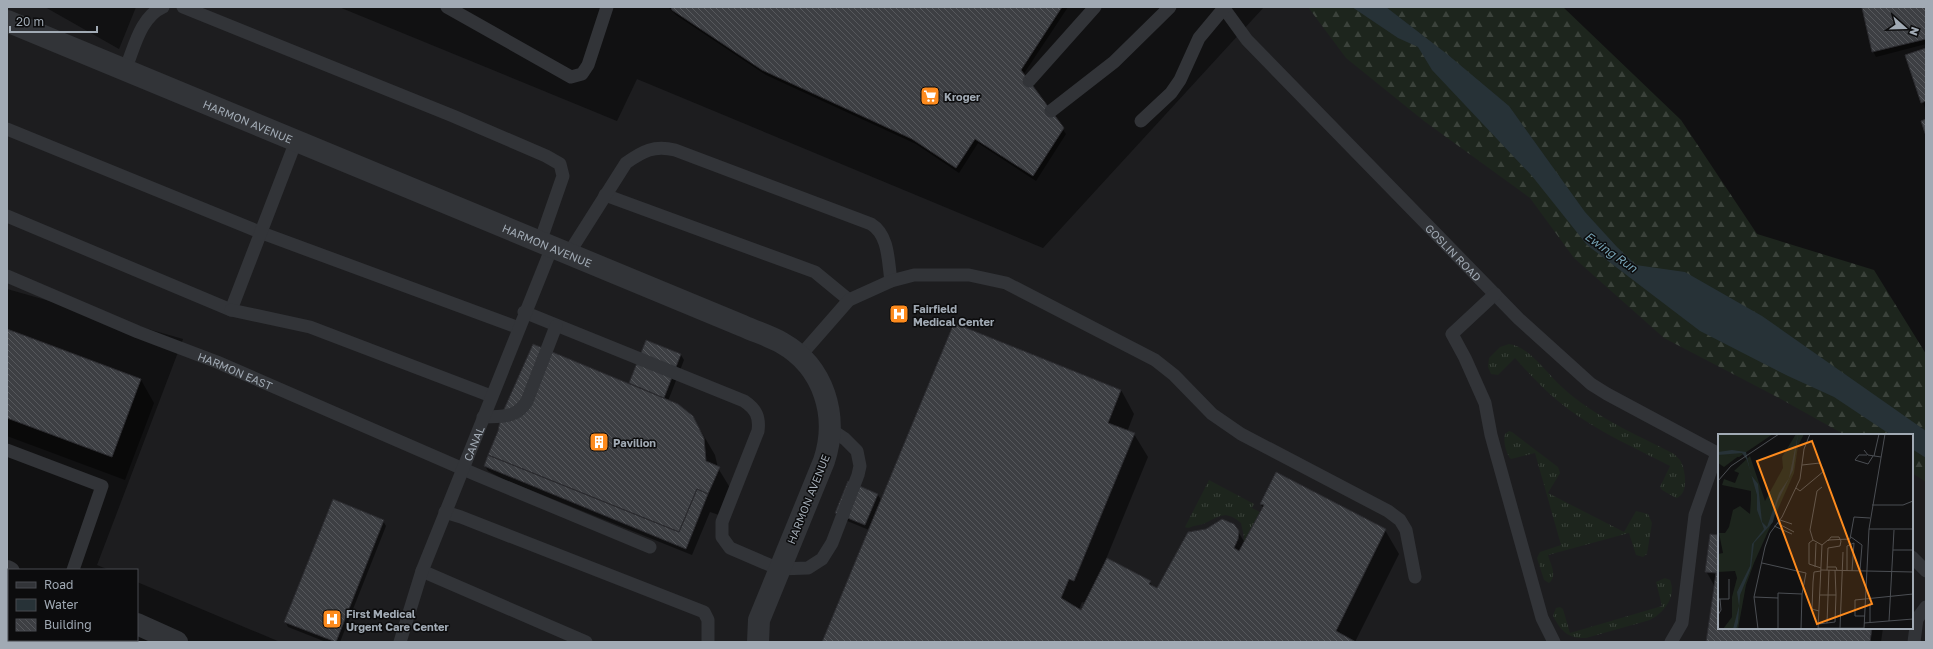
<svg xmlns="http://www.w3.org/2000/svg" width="1933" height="649" viewBox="0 0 1933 649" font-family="'Golos Text',sans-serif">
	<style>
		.built { fill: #1d1d1f }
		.grass { fill: url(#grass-tufts) }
		.forest { fill: url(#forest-firs) }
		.water { fill: #273237 }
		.shadow { fill: #0007; fill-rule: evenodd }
		.building { fill: url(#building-back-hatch); stroke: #2b2b2f }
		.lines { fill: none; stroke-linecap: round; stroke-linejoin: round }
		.service { stroke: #323438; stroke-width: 13 }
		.minor { stroke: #323438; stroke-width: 22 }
		.tertiary { stroke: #323438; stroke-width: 22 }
		.labels { text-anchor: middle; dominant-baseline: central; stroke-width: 3; stroke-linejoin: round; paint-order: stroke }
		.poi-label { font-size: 11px; font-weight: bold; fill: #a1aab4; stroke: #0c0c0d; text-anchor: start }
		.street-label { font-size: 11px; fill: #a1aab4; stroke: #0c0c0d }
		.water-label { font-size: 12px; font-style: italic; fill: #75a0b2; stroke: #0c0c0d }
		.inset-road { fill: none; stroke: #4b4e53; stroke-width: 1 }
		.view { fill: #fd8b1e; fill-opacity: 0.15; stroke: #fd8b1e; stroke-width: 2 }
		.inset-edge { fill: none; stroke: #a1aab4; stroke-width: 2 }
	</style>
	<defs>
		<pattern id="grass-tufts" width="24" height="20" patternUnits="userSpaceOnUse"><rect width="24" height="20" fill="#1d251d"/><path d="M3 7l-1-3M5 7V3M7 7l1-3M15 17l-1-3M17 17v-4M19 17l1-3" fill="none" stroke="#3b423b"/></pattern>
		<pattern id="forest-firs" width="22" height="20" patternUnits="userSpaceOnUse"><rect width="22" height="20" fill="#1d251d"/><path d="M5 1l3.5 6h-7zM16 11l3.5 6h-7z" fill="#3b423b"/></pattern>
		<pattern id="building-back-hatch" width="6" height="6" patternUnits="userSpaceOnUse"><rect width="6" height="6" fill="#3d3f43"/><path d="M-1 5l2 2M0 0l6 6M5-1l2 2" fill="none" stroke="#56585c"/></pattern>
	</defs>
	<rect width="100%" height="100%" fill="#111112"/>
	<path class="built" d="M7 7H45L119 49 136 7H339L617 121 637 79 1043 248 1264 7H1399L1872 435H1719V628H1912V464L1926 474V642H280L137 582V570H109L97 565 183 339 7 289Z"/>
	<path class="grass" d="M1509 344C1530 347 1546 373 1562 387 1594 417 1636 434 1674 454 1677 457 1681 460 1682 464 1686 474 1688 495 1676 498L1662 490 1660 487 1670 466C1635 448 1599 432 1568 409 1548 394 1531 376 1515 358L1498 375 1491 374 1488 367 1489 358 1500 347Z
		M1509 431 1512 432 1558 467 1560 473 1548 493 1624 532 1636 511 1648 514 1652 523 1647 554 1643 557 1636 555 1629 533 1548 555C1550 563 1558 576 1549 583L1544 580 1537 558 1540 552 1561 545 1535 453 1511 459C1506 454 1503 441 1505 434Z
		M1209 480 1254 504 1252 508 1260 512 1243 545 1244 537 1241 523C1220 505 1215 524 1194 526 1190 527 1189 529 1185 527Z
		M1665 578 1670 580C1677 596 1664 613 1650 620L1586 638C1568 639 1561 631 1553 616L1556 608 1560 607 1563 609 1570 633 1662 606 1656 582Z"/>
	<path class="forest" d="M1308 7H1563L1681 120 1757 234 1874 270 1926 354V482L1912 473V435H1845L1779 398 1664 338 1574 258 1530 198 1424 121 1346 58Z"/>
	<path class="water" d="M1352 7H1386L1447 54 1509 106 1585 212 1617 247 1636 265 1685 272 1762 316 1926 431V458L1912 449V435H1891L1834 397 1788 376 1700 331 1587 245 1532 176 1432 70 1418 47 1398 38Z"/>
	<path class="shadow" d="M668 7H1068L1023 75 1066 134 1036 181 978 143 959 173 916 144 766 75 676 15Z
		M1872 7H1926V44L1876 57 1873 51Z
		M1926 49V107L1925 108 1906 56Z
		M7 330 141 380 154 403 125 480 7 436Z
		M647 342 681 355 684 360 668 401 701 431 715 455 718 468 732 491 722 516 710 512 692 555 503 479 488 471 485 466 631 385 630 383Z
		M1121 390 1134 414 1127 432 1134 434 1148 457 1104 564 1150 582 1153 587 1157 589 1234 525 1245 543 1263 508 1261 504 1385 530 1399 554 1355 642H824L869 530 840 518 878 495 882 501ZM1082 602 1086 603 1082 611 1079 610Z
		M383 521 386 526 340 642H326L288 627 285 621Z
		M1719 536V628H1883L1881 642H1707L1715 587 1706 571Z"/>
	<path class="building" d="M671 7H1062L1021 70 1064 128 1033 176 975 139 956 168 912 139 762 70 672 10Z
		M1868 7H1926V39L1872 52 1862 8Z
		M1926 48V101L1921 103 1905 55Z
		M1926 119V136L1921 121Z
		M954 323 1121 390 1108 423 1135 433 1074 581 1069 579 1061 598 1081 610 1107 558 1151 581 1149 584 1157 588 1188 532 1206 529 1222 519 1234 524 1239 531 1238 539 1234 548 1239 551 1264 505 1260 504 1276 472 1386 529 1336 631 1356 642H822Z
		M7 329 141 379 112 457 7 418Z
		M646 340 681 354 664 398 629 383Z
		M533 344 678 404 693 416 704 438 706 461 720 467 708 494 697 489 679 532 488 455 498 431 501 416Z
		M488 455 679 532 697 489 708 494 686 549 484 466Z
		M848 481 878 494 865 525 835 513Z
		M333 499 384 520 336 642 284 622Z
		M1710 534 1719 535V628H1872L1870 642H1706L1716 573 1705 572Z"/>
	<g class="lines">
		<g class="service">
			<path d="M183 7 453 116 546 156 560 164 563 176 540 242"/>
			<path d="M447 7 571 77 582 74 588 65 607 7"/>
			<path id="s1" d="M1223 7 1247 40 1519 319 1591 384 1607 394 1719 454"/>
			<path d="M125 70C134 49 140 17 163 7"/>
			<path d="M1029 81 1095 7"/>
			<path d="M1051 111 1114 62 1170 7"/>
			<path d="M1141 121 1171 93 1180 80 1199 38 1224 8"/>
			<path d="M7 129 262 233 519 328"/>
			<path d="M605 195 815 272 849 300"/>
			<path d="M7 216 231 310 296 141"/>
			<path d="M569 253 626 163C643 151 654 145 675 150L871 224C889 235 888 261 891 281"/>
			<path id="s2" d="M7 276 138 332 217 362 477 475 650 547"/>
			<path d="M1495 294 1452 334 1465 358 1485 403 1491 435 1542 618 1554 642"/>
			<path d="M231 310 310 327 491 396"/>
			<path d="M524 312 744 401C756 409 760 417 758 431L722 522V537L730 548 779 569 808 568 822 559 832 543 858 475 860 466 857 451 845 439 830 429"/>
			<path d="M800 356 849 300 891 281 914 275H969L1006 283 1155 360 1174 375 1212 414 1241 434 1388 511 1400 520 1406 530 1415 577"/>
			<path d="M483 417C502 416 516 419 527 401L556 326"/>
			<path d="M7 450 102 486 73 570"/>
			<path d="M445 512 461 517 704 612 708 620V642"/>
			<path d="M1912 557 1926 571"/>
			<path d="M422 571 586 642"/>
			<path d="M7 635 9 636"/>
			<path id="s3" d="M400 642 422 571 552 247"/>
			<path d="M1671 642 1682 623 1695 515 1717 453"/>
			<path d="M1914 642 1917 619 1926 607"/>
		</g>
		<g class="minor">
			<path id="s4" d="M7 21 743 326C756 332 770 336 782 343 824 367 839 416 824 461L759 620 758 642"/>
			<path d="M59 642 60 640"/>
		</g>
		<path class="tertiary" d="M7 571 9 572
			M137 624 177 642"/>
	</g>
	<defs>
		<symbol id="supermarket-square" viewBox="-11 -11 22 22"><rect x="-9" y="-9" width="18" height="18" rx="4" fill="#fd8b1e" stroke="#0c0c0d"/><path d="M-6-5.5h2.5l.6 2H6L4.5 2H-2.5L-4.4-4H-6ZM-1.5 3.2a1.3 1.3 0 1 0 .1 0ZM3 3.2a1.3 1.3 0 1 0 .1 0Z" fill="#fff"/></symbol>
		<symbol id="hospital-square" viewBox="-11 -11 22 22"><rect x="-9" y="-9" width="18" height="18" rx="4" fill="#fd8b1e" stroke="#0c0c0d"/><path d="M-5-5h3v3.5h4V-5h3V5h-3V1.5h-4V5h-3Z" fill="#fff"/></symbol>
		<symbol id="building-square" viewBox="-11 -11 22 22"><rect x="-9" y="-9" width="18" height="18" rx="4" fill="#fd8b1e" stroke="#0c0c0d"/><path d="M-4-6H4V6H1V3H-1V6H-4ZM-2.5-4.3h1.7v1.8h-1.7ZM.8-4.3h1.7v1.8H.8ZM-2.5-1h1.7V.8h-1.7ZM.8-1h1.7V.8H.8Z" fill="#fff"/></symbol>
	</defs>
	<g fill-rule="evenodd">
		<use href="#supermarket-square" x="919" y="85" width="22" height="22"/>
		<use href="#hospital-square" x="888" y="303" width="22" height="22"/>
		<use href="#building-square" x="588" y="431" width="22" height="22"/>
		<use href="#hospital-square" x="321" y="608" width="22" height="22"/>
	</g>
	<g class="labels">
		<g class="poi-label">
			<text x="944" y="96">Kroger</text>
			<text x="913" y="308">Fairfield<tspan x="913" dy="13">Medical Center</tspan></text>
			<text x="613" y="442">Pavilion</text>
			<text x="346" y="613">First Medical<tspan x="346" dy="13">Urgent Care Center</tspan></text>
		</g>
		<g class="street-label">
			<text stroke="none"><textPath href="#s4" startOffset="261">HARMON AVENUE</textPath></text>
			<text stroke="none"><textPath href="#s4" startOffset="585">HARMON AVENUE</textPath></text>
			<text stroke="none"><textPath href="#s1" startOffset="337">GOSLIN ROAD</textPath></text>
			<text stroke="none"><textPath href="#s2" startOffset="247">HARMON EAST</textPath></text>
			<text stroke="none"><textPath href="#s3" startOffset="212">CANAL</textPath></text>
			<text transform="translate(808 499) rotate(-68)">HARMON AVENUE</text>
		</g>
		<g class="water-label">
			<text transform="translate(1611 252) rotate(35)">Ewing Run</text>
		</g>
	</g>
	<g transform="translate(1718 434)">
		<rect width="195" height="195" fill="#111112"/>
		<path d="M78 0H86L80 12 76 39 36 129 28 151 20 195H5L14 183V163L19 144 17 137 0 138V120L5 119 1 99H7L11 93 15 76 22 72 32 80 33 65V57L4 51 6 45 17 49 21 39 16 37 32 22 47 67 65 34 64 23ZM0 15 22 21 6 33 0 29Z" fill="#1d251d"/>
		<path d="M0 0H55L21 23 0 21Z" fill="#1d251d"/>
		<path d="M80 0 75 36 59 69 55 88 36 109 33 134 22 161 20 189 18 195H15L21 172 19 158 32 132 34 110 46 95 39 76V61L29 26 24 19 0 21V18L14 16 28 18 33 41 40 50 44 88 49 93 61 59 71 44Z" fill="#273237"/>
		<path class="inset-road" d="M146 16 150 21 163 23M149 21H141L137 26 150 30 155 22M156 22 161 0M0 47 13 32 61 0M104 53 99 57 92 96 95 106 104 111M78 54 82 57 106 37 102 29 84 31M154 71H185L195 67M62 86 74 90M59 89 76 98M56 92 74 100M151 95H195M133 103 144 111 142 136M95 106 91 109V130L103 134M175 116H195M44 129 88 139 84 160 60 159V195M97 133 98 109M109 133H118L119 136M103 136 195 138M109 136 110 114 122 112 123 107 121 103H113L110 107M117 136 118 161M129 137V112L136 109M134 137 136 109M102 161H118L117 188 109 189M36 163 60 164M0 165H2L3 176 0 181M2 165H11V145M101 177 94 175 95 148 96 138 103 137M147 182H137V166L195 160M171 187 176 96M146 189 195 185M152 189V169M100 190 109 189 111 136M100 194H146M122 194 125 118M40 195 36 163 47 113 52 99 64 83 82 45 86 15 92 0M83 195 84 160M100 195 104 111 110 106 132 105 136 83 152 84M146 195 151 95 167 0"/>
		<path class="view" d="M94 7 154 170 99 190 39 27Z"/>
		<rect width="195" height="195" class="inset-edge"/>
	</g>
	<rect width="1933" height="649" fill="none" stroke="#a1aab4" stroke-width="16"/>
	<rect x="8" y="569" width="130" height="72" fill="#0c0c0d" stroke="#484b50"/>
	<rect x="16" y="582" width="20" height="6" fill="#323438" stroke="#484b50"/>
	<text x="44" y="589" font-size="12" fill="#a1aab4">Road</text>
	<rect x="16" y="599" width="20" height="12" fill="#273237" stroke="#484b50"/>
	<text x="44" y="609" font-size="12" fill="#a1aab4">Water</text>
	<rect x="16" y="619" width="20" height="12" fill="url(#building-back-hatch)" stroke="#484b50"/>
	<text x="44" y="629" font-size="12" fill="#a1aab4">Building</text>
	<g transform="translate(1905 28) rotate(110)" stroke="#0c0c0d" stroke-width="3" paint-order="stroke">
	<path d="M0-3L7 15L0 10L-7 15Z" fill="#a1aab4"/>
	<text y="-6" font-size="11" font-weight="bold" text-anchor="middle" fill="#a1aab4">N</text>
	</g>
	<path d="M10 26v6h87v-6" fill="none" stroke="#a1aab4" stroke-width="2"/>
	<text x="16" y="26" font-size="12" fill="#a1aab4" stroke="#0c0c0d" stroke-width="3" paint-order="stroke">20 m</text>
</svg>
